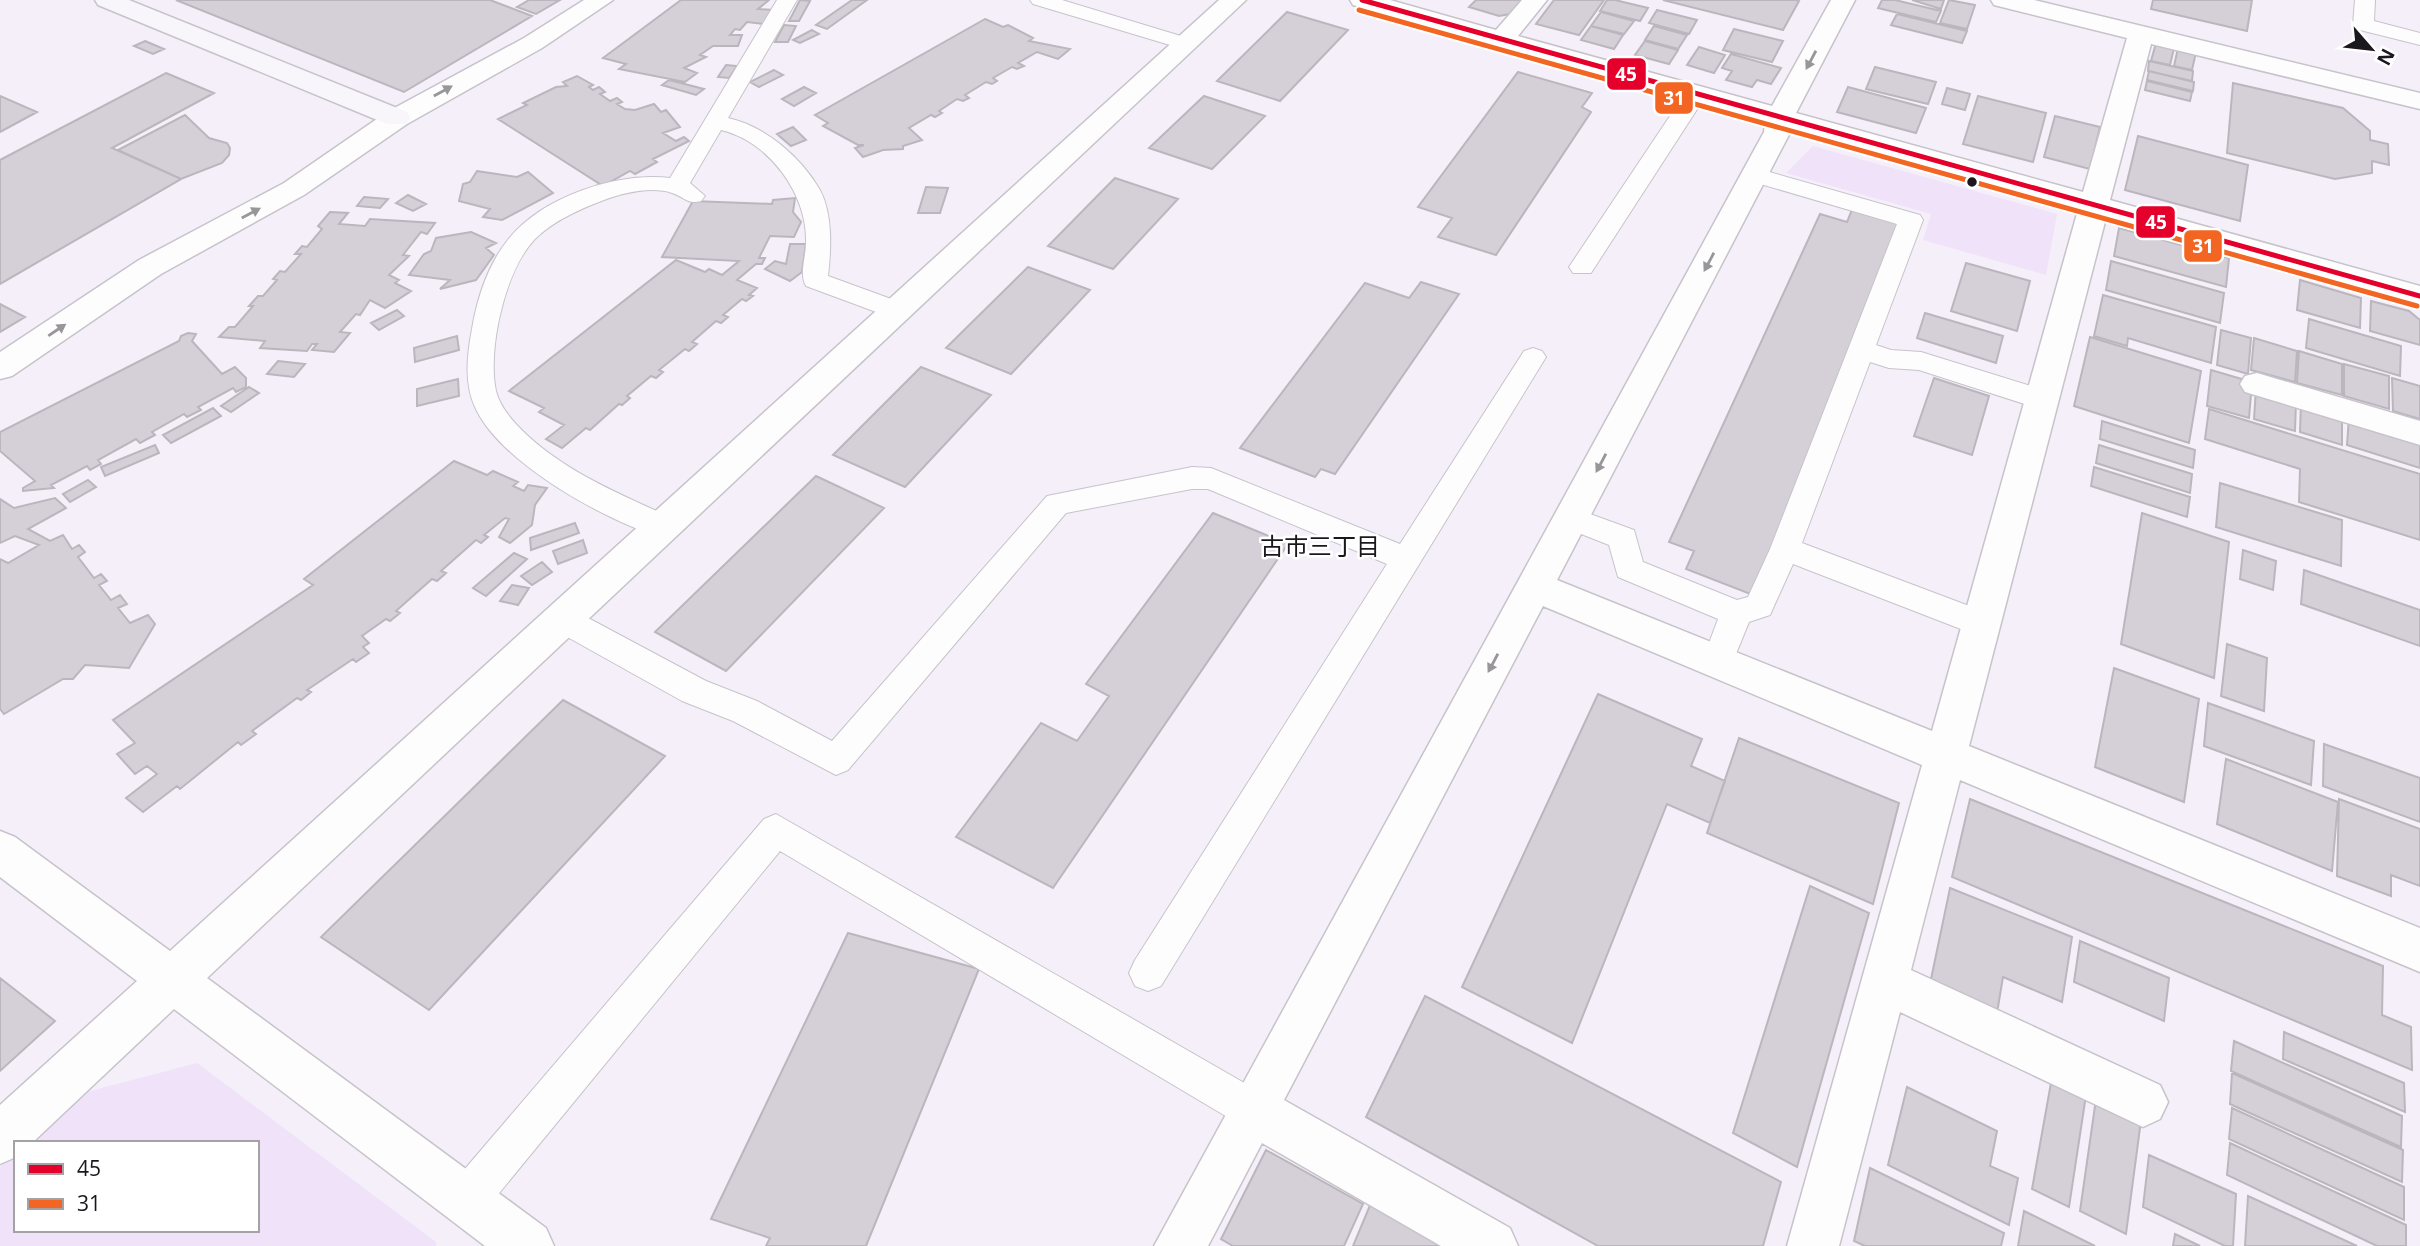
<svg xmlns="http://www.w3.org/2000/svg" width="2420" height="1246" viewBox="0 0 2420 1246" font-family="'Open Sans','Noto Sans JP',sans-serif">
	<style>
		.green { fill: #f0e2f9 }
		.building { fill: #d5d0d7; stroke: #bbb6be; stroke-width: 2 }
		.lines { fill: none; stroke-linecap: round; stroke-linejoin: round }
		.lane-casing { stroke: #c7c3ca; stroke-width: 2 }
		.street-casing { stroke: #c7c3ca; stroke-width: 3 }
		.secondary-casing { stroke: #c7c3ca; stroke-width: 3 }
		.lane { fill: #fefdfe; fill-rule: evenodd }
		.street { fill: #fefdfe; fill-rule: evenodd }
		.secondary { fill: #f8f6fa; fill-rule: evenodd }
		.bus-1-casing { stroke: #fff; stroke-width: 9 }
		.bus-2-casing { stroke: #fff; stroke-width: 9 }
		.bus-1 { stroke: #e4002b; stroke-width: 5 }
		.bus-2 { stroke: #f26522; stroke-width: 5 }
		.oneway { fill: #989699 }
		.bus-dot { fill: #1b171d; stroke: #fff; stroke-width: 2.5 }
		.labels { text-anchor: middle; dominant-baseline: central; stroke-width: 5; stroke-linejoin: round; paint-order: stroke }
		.neighbourhood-label { font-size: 24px; fill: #1b171d; stroke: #fff }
		.line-badge { stroke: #fff; stroke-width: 2.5 }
		.badge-label { font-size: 19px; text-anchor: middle; font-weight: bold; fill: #fff }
	</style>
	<rect width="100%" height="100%" fill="#f5eff9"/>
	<path class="green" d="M1813 146 2057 214 2046 275 1923 240 1931 214 1786 173Z
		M197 1063 436 1242V1246H0V1167L16 1153V1230H257V1143H26L79 1094Z"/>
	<path class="building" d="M176 0H490L532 16 404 92Z
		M529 0H560L536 14 517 7Z
		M681 0H769L758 9 773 10 765 24 747 22 740 30 735 29 730 35H742L738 46H713L700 55 706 57 684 68 697 73 685 82 619 69 626 64 603 58Z
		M800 0 810 1 799 21H789Z
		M852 0H867L827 29 816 25Z
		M1476 0H1522L1510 14 1499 16 1469 7Z
		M1554 0H1604L1579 35 1536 24Z
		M1607 0H1615L1648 8 1640 21 1600 11Z
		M1663 0H1796L1799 1 1783 30Z
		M1882 0H1895L1941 11 1936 22 1878 8Z
		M1912 0H1944L1941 9Z
		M1949 0 1975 5 1967 29 1940 23Z
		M2153 0H2252L2247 31 2151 9Z
		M1657 10 1697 20 1689 34 1649 23Z
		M1287 12 1348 30 1280 101 1217 81Z
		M1601 12 1634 21 1624 34 1591 26Z
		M1897 14 1967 31 1962 43 1891 25Z
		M985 19 1003 27 1008 25 1033 38 1029 41 1070 49 1058 59 1037 52 1018 63 1024 66 1017 69 1012 67 993 78 997 81 992 84 986 82 965 95 969 98 963 101 957 99 939 111 942 113 935 117 931 115 909 128 922 140 903 146V149L883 150 863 157 855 148 864 145H858L823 126 828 123 815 115Z
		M784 25 796 26 788 42H775Z
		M1591 26 1623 35 1614 49 1581 40Z
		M1654 26 1687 35 1678 49 1645 40Z
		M1734 29 1783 41 1772 62 1723 50Z
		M812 30 819 34 800 43 793 40Z
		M145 41 164 49 153 54 134 46Z
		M1645 41 1678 50 1669 64 1635 55Z
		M2156 43 2174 48 2170 65 2151 61Z
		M1699 47 1725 55 1714 73 1687 65Z
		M2178 48 2196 52 2192 70 2174 66Z
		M1731 54 1781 68 1771 84 1757 80 1752 87 1726 80 1732 71 1722 68Z
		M2149 61 2193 71 2192 81 2148 71Z
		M726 65 737 66 729 78 718 77Z
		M1875 67 1936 82 1928 104 1866 89Z
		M774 70 783 75 759 87 750 82Z
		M2149 71 2194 82 2193 91 2147 80Z
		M1518 72 1592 93 1582 107 1591 112 1496 255 1438 237 1452 218 1418 207Z
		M166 73 214 93 112 148 181 179 0 284V160Z
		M577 76 593 85 589 87 593 90 599 87 605 92 600 94 610 101 617 98 622 102 617 104 625 109 635 110 654 104 661 112 666 110 680 127 663 133 676 141 684 137 689 141 653 159 657 162 635 174 630 171 603 186 498 119 527 105 523 103 556 87 567 86 563 82Z
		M669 80 704 89 696 95 662 85Z
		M2147 81 2192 92 2190 101 2145 90Z
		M2233 83 2343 108 2370 131V140L2388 144 2389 165 2372 161V173L2335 179 2227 153Z
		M804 87 816 93 794 106 782 99Z
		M1848 87 1926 108 1916 133 1837 112Z
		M1947 88 1970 94 1965 110 1942 104Z
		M0 96 37 112 0 132Z
		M1204 96 1265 116 1212 169 1149 148Z
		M1978 96 2046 113 2033 162 1963 144Z
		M185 115 209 138 227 143 230 148 229 155 222 163 181 179 118 150Z
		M2055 116 2100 127 2090 169 2044 157Z
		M793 127 806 140 791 146 777 134Z
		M2138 136 2248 165 2240 221 2125 190Z
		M477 171 517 177 528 172 553 193 502 220 483 217 490 209 459 201 463 184 470 182Z
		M1115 178 1178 199 1113 269 1048 246Z
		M926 187 948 188 940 213H918Z
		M408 195 426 204 413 211 396 203Z
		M364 197 388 199 380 208 357 206Z
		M795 198 793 212 801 222 794 237 770 236 759 258H765L762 264H756L737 280 757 288 749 295 753 296 746 301 742 299 723 315 728 317 721 323 716 321 692 342 697 344 689 351 685 349 659 370 663 372 656 378 651 376 627 396 630 398 622 405 619 404 590 430 586 428 562 448 546 439 564 425 539 412 544 408 509 391 676 260 705 272 709 269 722 275 739 261 662 257 693 201 772 204 773 200Z
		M1853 207 1900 221 1753 595 1686 569 1694 551 1669 542 1820 214 1847 222Z
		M330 212 348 213 339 224 365 226 370 219 435 223 427 234 421 232 403 255 409 256 389 275 399 280 395 283 411 291 385 308 370 300 360 315 356 314 340 332 350 333 334 352 312 350 317 344H312L307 351 260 348 265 341 219 337 229 327H235L253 306H249L258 296H263L277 280 273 279 280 271 285 272 301 254H295L302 246 307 247 322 229 318 226Z
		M2119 228 2229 258 2226 287 2114 256Z
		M471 232 496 243 486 248 494 255 476 280 440 289 450 280 409 275 424 254 431 251 436 238Z
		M790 244H806L802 272 790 281 765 269 775 261 786 264Z
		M2111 261 2224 293 2220 323 2106 290Z
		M1966 263 2030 281 2017 331 1951 311Z
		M1028 267 1090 290 1011 374 946 348Z
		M2300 280 2361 298 2360 328 2297 310Z
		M1421 282 1459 294 1335 474 1321 469 1315 477 1240 448 1365 283 1409 298Z
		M2103 295 2216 327 2211 363 2128 338 2127 346 2094 336Z
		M2371 301 2409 311 2420 320V345L2370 331Z
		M0 304 25 317 0 332Z
		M397 310 404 316 379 330 371 323Z
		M1925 313 2003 336 1996 363 1917 338Z
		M2309 319 2401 346 2400 376 2306 348Z
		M2221 330 2251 338 2248 374 2217 365Z
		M188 333 196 334 192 341 222 374 235 367 246 378V387L236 392 233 388 198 407 201 410 187 417 184 414 152 432 155 435 140 443 136 439 98 460 101 464 90 470 87 466 51 485 54 488 23 491V488L35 481 0 451V432L179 341 181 336Z
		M457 336 459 350 415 362 414 348Z
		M2090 337 2201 371 2189 443 2074 406Z
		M2254 338 2297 351 2295 382 2251 370Z
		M2299 351 2342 364V395L2297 383Z
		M278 361 305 364 294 377 267 374Z
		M2344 364 2389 376V409L2344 396Z
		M921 367 991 395 905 487 833 455Z
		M2211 370 2252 382 2249 418 2207 406Z
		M1934 378 1989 396 1972 455 1914 436Z
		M2392 378 2420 386V419L2393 411Z
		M458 379 459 396 417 406V389Z
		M249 387 259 393 231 412 221 406Z
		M2256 389 2296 402 2295 431 2254 419Z
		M2301 402 2342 414V445L2300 432Z
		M213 408 221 416 171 443 163 435Z
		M2209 409 2420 474V540L2299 502 2300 469 2205 439Z
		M2349 417 2420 439V468L2347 445Z
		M2102 421 2195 450 2193 468 2100 439Z
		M155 445 159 453 105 476 101 467Z
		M2099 445 2192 474 2190 493 2096 463Z
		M454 461 487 475 493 471 518 482 513 486 524 491 528 485 547 488 535 505 532 525 510 543 499 537 509 519 505 518 484 535 488 537 481 543 476 540 441 571 446 573 437 581 432 579 396 611 400 613 390 621 386 619 362 636 369 643 363 647 369 653 356 662 353 659 307 690 311 692 301 700 297 698 252 731 256 734 241 745 238 742 180 789 177 786 143 812 126 798 157 774 147 766 135 774 117 754 135 743 113 720 313 585 304 579Z
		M2094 467 2190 497 2187 517 2091 486Z
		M816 476 884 508 726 671 655 632Z
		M88 480 96 487 70 502 63 494Z
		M2220 483 2342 520 2341 566 2216 527Z
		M55 498 66 508 28 529 50 541 63 535 72 549 79 545 85 552 78 557 94 578 101 574 107 581 99 585 111 600 120 595 127 604 118 608 130 623 148 615 155 624 129 668 85 665 73 679H63L4 714 0 709V559L8 563 39 545 15 536 0 543V499L14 508Z
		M1213 513 1288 544 1053 888 956 837 1041 723 1077 741 1109 696 1086 684Z
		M2142 513 2229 542 2214 678 2121 644Z
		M575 523 579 533 531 550 530 538Z
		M583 540 587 553 558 564 553 551Z
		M2243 550 2276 561 2273 590 2240 579Z
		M514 553 527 559 486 596 473 588Z
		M542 562 552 572 532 585 521 576Z
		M2304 570 2420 610V646L2301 604Z
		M512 585 529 588 518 605 500 601Z
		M2227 644 2267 658 2264 711 2221 696Z
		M2114 668 2199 699 2184 802 2095 767Z
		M1598 694 1702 739 1691 766 1725 781 1710 823 1667 804 1572 1043 1462 987Z
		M563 700 665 756 429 1010 321 937Z
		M2208 703 2314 741 2311 785 2204 746Z
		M1739 738 1899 803 1873 904 1707 833Z
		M2324 744 2420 778V822L2323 786Z
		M2226 759 2338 802 2332 871 2217 824Z
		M1970 799 2383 966 2382 1015 2411 1027 2412 1070 1952 877Z
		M2339 799 2420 829V886L2391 875V896L2337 876Z
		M1810 886 1869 913 1797 1167 1733 1133Z
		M1950 888 2072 937 2062 1002 2003 977 1997 1013 1930 984Z
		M848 933 979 969 866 1246H766L770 1238 711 1219Z
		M2080 941 2169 978 2164 1021 2074 982Z
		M0 978 55 1021 0 1071Z
		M1425 996 1781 1182 1763 1246H1598L1366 1117Z
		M2284 1032 2404 1083 2405 1112 2283 1059Z
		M2234 1041 2402 1116 2401 1147 2231 1071Z
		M2054 1066 2088 1082 2069 1207 2032 1189Z
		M2232 1073 2403 1150 2402 1182 2230 1104Z
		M2098 1085 2143 1105 2126 1234 2080 1211Z
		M1907 1087 1997 1131 1990 1166 2018 1178 2009 1225 1888 1165Z
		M2232 1108 2404 1187V1220L2229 1139Z
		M2230 1143 2406 1225V1246H2377L2227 1175Z
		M1266 1150 1363 1204 1344 1246H1233L1221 1239Z
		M2149 1155 2236 1194 2233 1246H2225L2143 1207Z
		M1870 1168 2004 1233 2001 1246H1865L1854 1241Z
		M2248 1196 2357 1246H2245Z
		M1371 1203 1447 1246H1353Z
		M2024 1211 2095 1246H2018Z
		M2175 1234 2200 1246H2173Z"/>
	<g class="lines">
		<defs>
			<path id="lane" d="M777 0H797L728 118C765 126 801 157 820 190 833 215 831 249 828 276L905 304 909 310 905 316 896 318 887 316 806 286C799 274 806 257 806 243 808 195 769 141 721 130L690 183 705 196 701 201C687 205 685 197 672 193 652 186 623 193 604 200 580 209 553 221 535 239 505 270 487 350 496 391 499 403 507 414 515 423 557 469 618 493 674 519L678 527 674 535 663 538C606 521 500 463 475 407 464 383 467 355 472 329 477 299 488 265 507 241 541 197 616 172 670 178Z
				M1030 0H1062L1194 40 1198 44 1187 50 1180 48 1033 4Z
				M2355 0H2375L2374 21 2420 33V45L2356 29 2353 25Z
				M1696 87 1707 94 1591 273H1573L1569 267 1573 261 1688 89Z
				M1755 168 1920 215 1923 220 1876 345 1891 350 1921 352 2053 393 2057 400 2053 407 2043 410 1919 370 1889 368 1870 362 1802 543 1993 615 1998 624 1993 633 1982 637 1971 633 1793 564 1770 615 1749 622 1729 671 1718 675 1707 671 1702 662 1718 619 1618 577 1609 545 1561 526 1556 518 1561 510 1571 507 1634 530 1643 562 1737 600 1748 597 1770 549 1897 224 1747 180 1743 175 1747 170Z
				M1533 348 1542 351 1546 357 1161 986 1148 991 1135 986 1129 973 1135 960 1387 564 1208 489H1192L1066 513 848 770 836 775 733 721 682 701 553 629 548 620 553 611 564 607 575 611 706 681 757 701 832 741 1047 496 1192 467 1211 468 1400 544 1524 351Z
				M776 814 1267 1096 1273 1110 1267 1124 1253 1130 1239 1124 780 851 482 1214 467 1220 452 1214 446 1199 452 1184 764 819Z"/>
			<path id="street" d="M584 0H613L542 48 407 124 304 195 161 274 12 376 0 379V352L139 260 284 183 387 112 524 38Z
				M1219 0H1246L207 978 546 1228 554 1246H485L174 1009 32 1143H16V1157L0 1164V1105L137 981 0 877V831L15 837 170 951Z
				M1350 0H1390L1496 30 1522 0H1547L1518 36 1772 106 1831 0H1855L1796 113 2083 192 2127 38 1994 5 1991 0H2034L2420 93V109L2151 44 2110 200 2420 286V306L2106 218 1969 746 2420 928V972L1960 780 1911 970 2160 1085 2168 1102 2160 1119 2143 1127 1900 1012 1839 1246H1787L1922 765 1543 606 1284 1100 1510 1228 1518 1246H1441L1262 1143 1208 1246H1154L1764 132 1765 121 1353 5ZM1792 129 2078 210 1932 731 1557 580Z
				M2257 373 2420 421V445L2245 392 2240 384 2245 376Z"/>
			<path id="secondary" d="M95 0H129L407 112 411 118 407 124H387L98 5Z"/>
		</defs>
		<use href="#lane" class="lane-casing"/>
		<use href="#street" class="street-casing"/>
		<use href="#secondary" class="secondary-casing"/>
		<use href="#lane" class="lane"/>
		<use href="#street" class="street"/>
		<use href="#secondary" class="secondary"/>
		<defs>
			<path id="bus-1" d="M1362 0 2420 296"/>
			<path id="bus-2" d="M1359 10 2417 306"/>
		</defs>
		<use href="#bus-1" class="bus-1-casing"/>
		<use href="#bus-2" class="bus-2-casing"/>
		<use href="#bus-1" class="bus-1"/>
		<use href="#bus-2" class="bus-2"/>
	</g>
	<defs><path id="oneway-solid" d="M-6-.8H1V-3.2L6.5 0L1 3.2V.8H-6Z" transform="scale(1.75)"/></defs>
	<g class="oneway">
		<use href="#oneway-solid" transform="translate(1811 60) rotate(118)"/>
		<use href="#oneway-solid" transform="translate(443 91) rotate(-29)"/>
		<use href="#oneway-solid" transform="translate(251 213) rotate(-28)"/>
		<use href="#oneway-solid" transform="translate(1709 262) rotate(118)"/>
		<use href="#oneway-solid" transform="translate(57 330) rotate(-34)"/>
		<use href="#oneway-solid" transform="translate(1601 463) rotate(118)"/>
		<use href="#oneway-solid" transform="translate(1493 663) rotate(118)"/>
	</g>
	<circle class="bus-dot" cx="1972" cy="182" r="6"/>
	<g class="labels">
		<g class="neighbourhood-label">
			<text x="1320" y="545">古市三丁目</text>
		</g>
	</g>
	<g class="line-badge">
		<rect x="1606" y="57" width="41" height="34" rx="7" fill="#e4002b"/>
		<rect x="1654" y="81" width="40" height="34" rx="7" fill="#f26522"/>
		<rect x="2135" y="205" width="41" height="34" rx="7" fill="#e4002b"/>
		<rect x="2183" y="229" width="40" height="34" rx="7" fill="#f26522"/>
	</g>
	<g class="badge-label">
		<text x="1626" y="81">45</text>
		<text x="1674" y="105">31</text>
		<text x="2156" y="229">45</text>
		<text x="2203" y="253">31</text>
	</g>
	<rect x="14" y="1141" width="245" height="91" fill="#ffffff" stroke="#a4a2a5" stroke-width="2"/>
	<rect x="28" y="1164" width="35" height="10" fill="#e4002b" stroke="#a4a2a5" stroke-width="2"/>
	<text x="77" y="1176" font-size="21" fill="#1b171d">45</text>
	<rect x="28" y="1199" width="35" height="10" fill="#f26522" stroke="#a4a2a5" stroke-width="2"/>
	<text x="77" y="1211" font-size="21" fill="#1b171d">31</text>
	<g transform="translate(2371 49) rotate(118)" stroke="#ffffff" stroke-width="5" paint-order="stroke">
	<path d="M0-5L12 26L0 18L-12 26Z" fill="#1b171d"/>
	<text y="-10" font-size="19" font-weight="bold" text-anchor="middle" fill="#1b171d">N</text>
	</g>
</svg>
